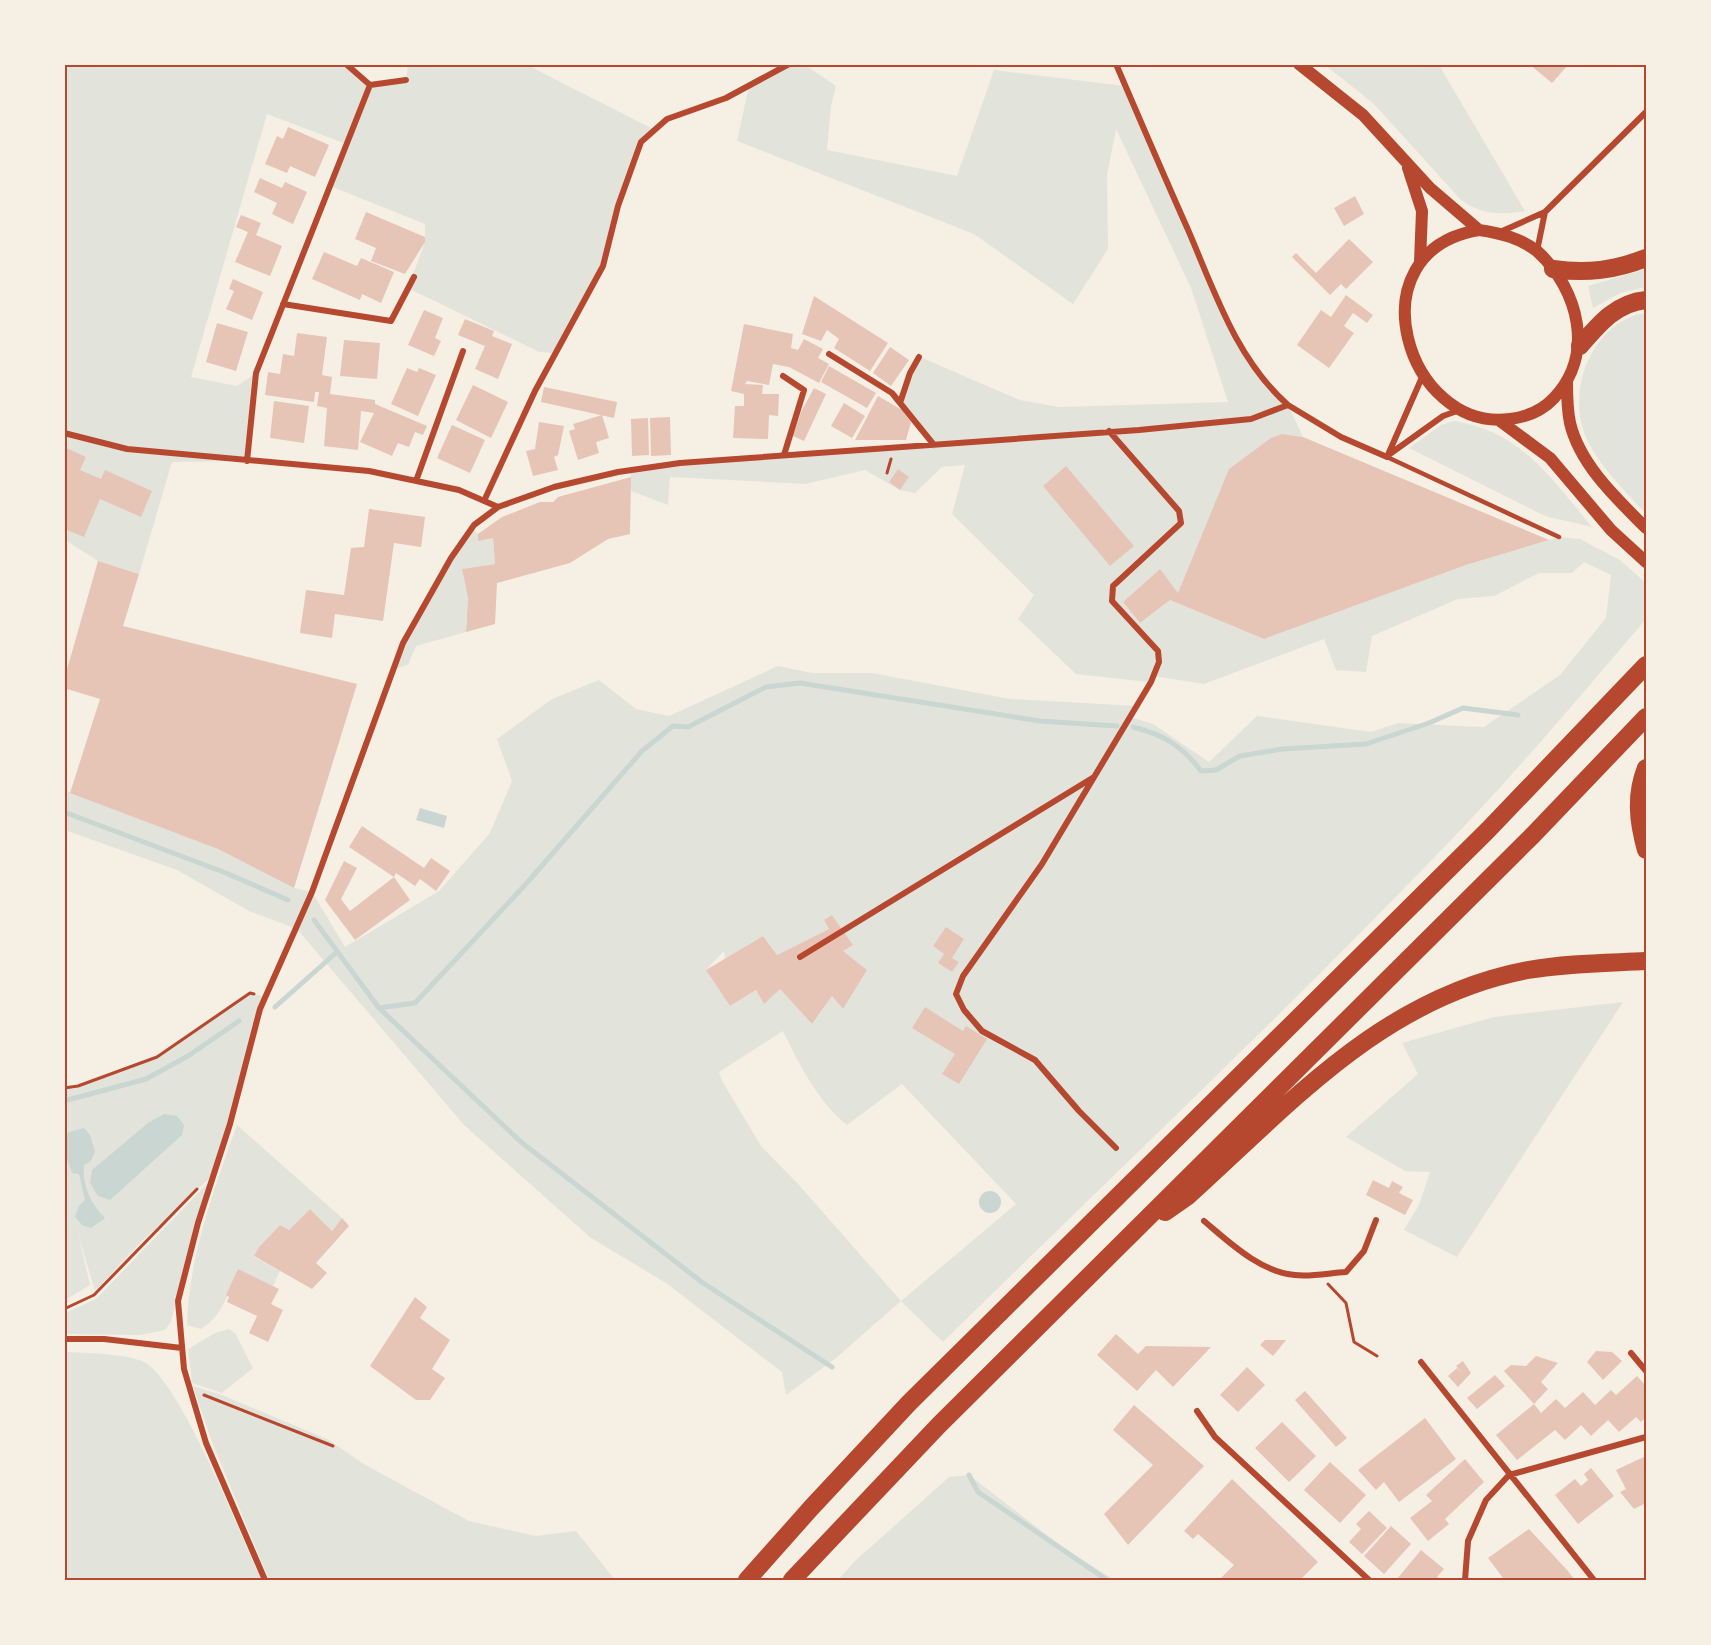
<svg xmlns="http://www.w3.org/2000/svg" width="1711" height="1645" viewBox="0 0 1711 1645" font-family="'Exo 2',sans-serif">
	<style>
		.green { fill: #e2e4dc; fill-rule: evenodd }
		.water { fill: #c9d6d2 }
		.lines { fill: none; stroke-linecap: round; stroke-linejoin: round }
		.stream { stroke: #c9d6d2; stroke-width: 5 }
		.building { fill: #e6c5b7 }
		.path { stroke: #b5482f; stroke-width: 3 }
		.service { stroke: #b5482f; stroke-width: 4.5 }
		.minor { stroke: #b5482f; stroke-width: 6 }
		.secondary { stroke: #b5482f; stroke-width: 12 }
		.motorway { stroke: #b5482f; stroke-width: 18 }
		.neatline { fill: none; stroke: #b5482f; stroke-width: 2 }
	</style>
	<rect width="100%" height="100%" fill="#f6efe4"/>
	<path class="green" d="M64 65H346L370 85 406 80 408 65H527L655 130C620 161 619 225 602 267 590 296 571 324 556 353L539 352 408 288 425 242V224L330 186 346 144 267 114 191 377 237 386 256 373 247 461 172 462 139 574 98 561 65 540Z
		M787 65H805L836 86 831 106 827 150 957 176 994 70 1125 86 1228 323 1251 366 1288 405 1303 437 1282 434 1178 593 1160 570 1123 602 1140 623 1170 600 1264 639 1466 565 1559 537 1580 539 1620 560 1646 583V619C1583 693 1520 768 1452 839 1287 1011 1113 1175 943 1342L901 1301 836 1358 786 1395 782 1372 666 1283 591 1238 464 1125 297 929 249 911 177 870 65 830 64 790 218 849 294 888 312 892 345 947 439 891 490 833 512 781 497 739 552 699 599 680 636 709 669 716 778 666 812 673H872L1010 699 1137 706 1131 717 1153 724 1209 762 1257 716 1371 732 1398 723 1484 727 1560 675 1606 618 1611 575 1584 562 1572 573H1539L1494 596 1458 599 1372 636 1366 672 1336 670 1324 639 1204 684 1154 676 1148 682 1076 674 1018 619 1034 595 952 514 965 465 942 467 915 493 900 490 865 470 805 484 670 477 668 505 631 491V470L934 445 900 403 920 357 1020 400 1059 407 1228 402 1191 288 1116 129 1107 175 1108 249 1073 304 974 234 737 141 749 86ZM832 915 853 945 843 951 867 970 843 1009 832 996 812 1024 780 989 764 1003 756 990 730 1006 706 970 724 951 725 959 763 936 777 955 829 929 825 920ZM783 1031C799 1064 818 1102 847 1125L902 1084 1016 1204 901 1301 799 1185 761 1146 722 1081 719 1072Z
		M1325 65H1439L1525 211C1500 215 1482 215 1461 200L1374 104Z
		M1646 269V287L1620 293 1593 308 1588 286Z
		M1646 313V514C1624 489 1593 461 1583 429 1568 382 1597 319 1646 313Z
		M1454 421C1521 431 1552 479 1592 527L1545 516 1409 448 1441 425Z
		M472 528 478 534 493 538 495 564 462 569 468 598 466 632 416 646 408 665 395 669 403 643Z
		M250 993 265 997 214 1174 138 1245 95 1291 78 1234 90 1285 65 1300V1088L78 1086 157 1057Z
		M1623 1002 1457 1257 1404 1230 1419 1205 1430 1172 1405 1171 1346 1137 1418 1074 1402 1043 1494 1017Z
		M237 1125 342 1218 332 1231 310 1209 289 1230 280 1225 259 1247 254 1257 280 1271 273 1286 238 1270C227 1293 225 1314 201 1329L187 1325C188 1261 215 1185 237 1125Z
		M208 1183 191 1240 171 1322 165 1330 140 1335 65 1334V1313L96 1299Z
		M229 1329 235 1333 253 1368 222 1393 192 1383 188 1349 215 1333Z
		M64 1352C89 1353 119 1353 142 1361 179 1376 242 1539 261 1580H65Z
		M193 1386 222 1395 327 1439 367 1466 469 1521 536 1536 576 1531 615 1580H269L212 1442Z
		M969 1475 1060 1545 1114 1580H838L855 1561 949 1477Z"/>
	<path class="water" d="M420 808 447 816 444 828 416 820Z
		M164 1114 177 1116 184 1125 182 1135 110 1200 98 1196 90 1183 92 1170 148 1123Z
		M84 1128 90 1135 95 1151 91 1161 84 1165C82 1185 91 1205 105 1218L91 1228 82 1225 75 1217 79 1206 85 1200 79 1174 72 1173 65 1153V1136L69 1132Z
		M979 1202a11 11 0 1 1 22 0a11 11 0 1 1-22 0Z"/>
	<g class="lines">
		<path class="stream" d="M1133 727C1164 735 1181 745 1201 771L1216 770 1240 756 1282 749 1366 744 1429 723 1463 708 1518 715
			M64 812 226 873 288 900
			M314 920 379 1008 415 1003 525 885 642 751 673 726 688 727 766 687 800 683 1040 721 1117 726
			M275 1007 337 952
			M379 1008 521 1142 703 1283 832 1367
			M64 1101 146 1079 188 1056 239 1021
			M969 1475 978 1492 1107 1580"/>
	</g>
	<path class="building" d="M1529 64H1569L1552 83Z
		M288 127 329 145 315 177 290 166 287 173 265 164 277 136 283 139Z
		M260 178 282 188 285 182 307 192 293 224 272 214 277 203 254 192Z
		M1355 196 1364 214 1344 226 1334 208Z
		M366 212 425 237V242L405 274 371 261 376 248 355 239Z
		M241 215 261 223 256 235 282 246 270 276 235 262 248 232 236 227Z
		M1349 239 1373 262 1346 289 1341 284 1330 295 1292 257 1296 253 1316 273Z
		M324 252 357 266 361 258 394 272 381 303 362 294 360 300 312 279Z
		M233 279 263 292 252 320 226 309 234 291 229 289Z
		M1346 295 1373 315 1367 323 1353 313 1344 326 1354 333 1329 368 1297 345 1321 310 1331 317Z
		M814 296 888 343 870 371 834 348 839 339 827 330 821 341 802 334Z
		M424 310 443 318 435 338 441 341 434 356 408 345Z
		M465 319 494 331 492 336 512 344 498 379 475 369 485 346 458 335Z
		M217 323 248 332 236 371 206 362Z
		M744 324 793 334 791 348 798 350 804 339 823 349 818 358 829 364 819 383 789 367 773 364 769 385 747 381 745 384 763 385 762 394H779L778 416 769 415 768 439 733 438 735 406H744V394L731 391Z
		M297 333 327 337 322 375 332 377 330 394 375 400V404L427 426 423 435 415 432 409 447 398 443 392 456 360 442 374 413 361 411 358 450 324 446 327 408 317 406 319 392H315L314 402 265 395 268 372 280 374 283 354 294 356Z
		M344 340 380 343 377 379 340 376Z
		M890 347 909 360 891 386 873 373Z
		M829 366 876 393 867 408 821 382Z
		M407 368 417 372 419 368 436 375 418 416 391 404Z
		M473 385 508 402 491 438 456 420Z
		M544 387 617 402 614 418 541 402Z
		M814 388 826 394 804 441 793 436 801 412Z
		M878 396 902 410 911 422 906 440H855Z
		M274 401 309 406 304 443 270 438Z
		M844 403 865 416 852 438 831 426Z
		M602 415 609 438 596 442 599 453 578 460 569 431 575 429 573 424Z
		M670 417 671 455 651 456 650 418Z
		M648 418 649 455 632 456 631 419Z
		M539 422 564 426 558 455 554 457 558 470 533 476 526 451 535 449Z
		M452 425 485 440 470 473 437 458Z
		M1282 434 1303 437 1549 540 1466 565 1264 639 1170 600 1140 623 1123 602 1160 569 1178 593 1229 469 1271 438Z
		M64 447 86 457 80 470 101 479 105 470 152 491 141 517 100 499 84 537 64 529Z
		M1066 466 1134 546 1110 566 1043 486Z
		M898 469 909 477 900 490 889 482Z
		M631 477 630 534 608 539 570 563 497 583 495 624 466 632 468 598 462 569 495 564 493 538 478 541V534L502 517 540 502H553L558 497Z
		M369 509 425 517 421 547 394 543 383 621 335 614 332 638 300 633 306 590 344 595 351 548 364 547Z
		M98 561 139 574 123 626 357 684 294 888 218 849 70 793 100 699 64 688V680Z
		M362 826 424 868 431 858 450 871 436 891 420 879 415 886 396 873 394 877 349 847Z
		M344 861 357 868 341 899 350 911 394 877 410 900 355 940 325 900Z
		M832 915 853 945 843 951 867 970 843 1009 832 996 812 1024 780 989 764 1004 756 990 730 1006 706 970 763 936 777 955 829 929 824 920Z
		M946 927 964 939 952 958 959 962 952 972 938 963 944 954 933 946Z
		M925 1007 963 1031 966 1026 987 1039 959 1084 942 1074 955 1054 912 1028Z
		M1373 1180 1389 1188 1392 1181 1403 1187 1399 1193 1413 1200 1405 1215 1366 1195Z
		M310 1209 332 1231 342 1218 349 1226 316 1263 327 1273 312 1289 254 1256 259 1247 280 1225 289 1230Z
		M238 1269 279 1289 271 1304 283 1310 268 1342 249 1333 257 1316 227 1302 229 1297 226 1295Z
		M415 1297 427 1307 420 1318 450 1340 432 1369 445 1378 430 1400H416L370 1366Z
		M1116 1334 1138 1354 1146 1346 1211 1347 1173 1387 1156 1370 1137 1391 1097 1355Z
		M1265 1340H1286L1273 1356 1260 1345Z
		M1596 1351 1612 1352 1622 1361 1603 1380 1587 1362Z
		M1536 1356 1558 1363 1541 1382 1548 1389 1534 1404 1504 1371 1511 1365 1526 1366Z
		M1463 1361 1471 1373 1458 1387 1448 1376 1457 1368 1462 1373 1456 1366Z
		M1247 1367 1265 1385 1238 1412 1220 1395Z
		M1495 1375 1505 1386 1477 1409 1467 1398Z
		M1637 1376 1646 1386V1417L1641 1422 1636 1417 1619 1432 1608 1420 1591 1436 1581 1425 1565 1440 1555 1430 1517 1460 1496 1435 1534 1404 1541 1413 1556 1399 1565 1408 1583 1392 1595 1405 1611 1390 1616 1395Z
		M1305 1391 1347 1438 1336 1447 1295 1400Z
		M1134 1405 1204 1466 1128 1545 1104 1514 1153 1465 1113 1430Z
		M1425 1418 1456 1459 1399 1502 1384 1482 1376 1490 1358 1470Z
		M1282 1422 1316 1456 1289 1482 1255 1448Z
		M1646 1456V1503L1634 1509 1620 1492 1626 1489 1616 1470Z
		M1465 1459 1484 1482 1445 1519 1449 1524 1428 1541 1410 1518 1432 1501 1426 1495Z
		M1330 1462 1366 1495 1340 1523 1304 1490Z
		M1591 1468 1614 1496 1578 1524 1555 1495 1575 1479 1581 1486 1588 1480 1584 1474Z
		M1232 1479 1318 1562 1300 1580H1219L1234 1565 1198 1534 1193 1539 1184 1531Z
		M1369 1511 1387 1528 1362 1554 1349 1542 1361 1529 1356 1524Z
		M1391 1526 1411 1544 1384 1574 1364 1556Z
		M1529 1529 1567 1570 1575 1580H1505L1503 1578 1488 1558Z
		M1421 1550 1444 1569 1437 1577 1442 1580H1399L1397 1579Z"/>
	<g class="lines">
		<path class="path" d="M887 473 891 459
			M64 1088 78 1086 157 1057 250 993 254 994
			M1328 1284 1346 1303 1354 1342 1377 1356
			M64 1309 94 1295 197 1189
			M204 1395 333 1446"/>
		<path class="service" d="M1387 457 1559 537"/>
		<path class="minor" d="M1116 64C1140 120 1164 176 1189 232 1215 293 1237 360 1288 405
			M370 85 406 80
			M1500 232 1545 212 1646 112
			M1537 251 1545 212
			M283 304 391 321 414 277
			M829 354 892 393 934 445
			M783 376 804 390 784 455
			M900 403 910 373 919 357
			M1109 431 1179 511 1181 523 1113 586 1112 601 1158 651 1159 662 1151 682 1042 864 963 976 956 994 964 1010 982 1031 1035 1060 1079 1111 1116 1148
			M64 433 127 449 369 471 459 490 498 507
			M1387 456 1443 416 1460 410
			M1387 457 1423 375
			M247 461 256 373 370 85 346 64
			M416 481 463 351
			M484 501 535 391 603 266 618 206 641 142 667 119 726 98 789 64
			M800 957 1094 777
			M1204 1221C1229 1242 1260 1272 1295 1275 1311 1277 1329 1273 1346 1272L1364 1251 1376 1220
			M64 1339H104L182 1348
			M1631 1353 1646 1371
			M1421 1362 1594 1580
			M1197 1411 1215 1437 1369 1580
			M265 1580 206 1443 184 1369 178 1301 198 1223 230 1124 260 1009 312 892 403 643 451 558 474 525 498 507 554 487 618 472 680 463 1139 430 1251 419 1288 405 1341 437 1387 457
			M1465 1580 1468 1541 1486 1500 1509 1475 1646 1437"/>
		<path class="secondary" d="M1299 64 1363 115 1430 188 1479 230
			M1408 168 1422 211 1420 262
			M1479 230C1500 233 1521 238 1538 252 1579 290 1595 355 1554 398 1542 411 1526 417 1510 419 1407 433 1351 251 1479 230Z
			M1567 381C1567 394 1567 409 1570 423 1580 465 1617 499 1646 528
			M1500 421 1550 458 1611 530 1646 562"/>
		<path class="motorway" d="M1553 269C1587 274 1615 270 1646 258
			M1580 346C1599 324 1616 303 1646 300
			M1646 768C1635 795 1638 822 1646 850
			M1165 1212 1188 1196C1292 1102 1384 997 1528 970 1567 963 1607 963 1646 961
			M747 1580 811 1508 909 1403 1488 830 1646 665
			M792 1580 939 1425 1533 835 1646 717"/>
	</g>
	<rect width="1711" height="1645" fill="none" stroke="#f6efe4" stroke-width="132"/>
	<rect x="66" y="66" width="1579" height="1513" class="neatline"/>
</svg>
